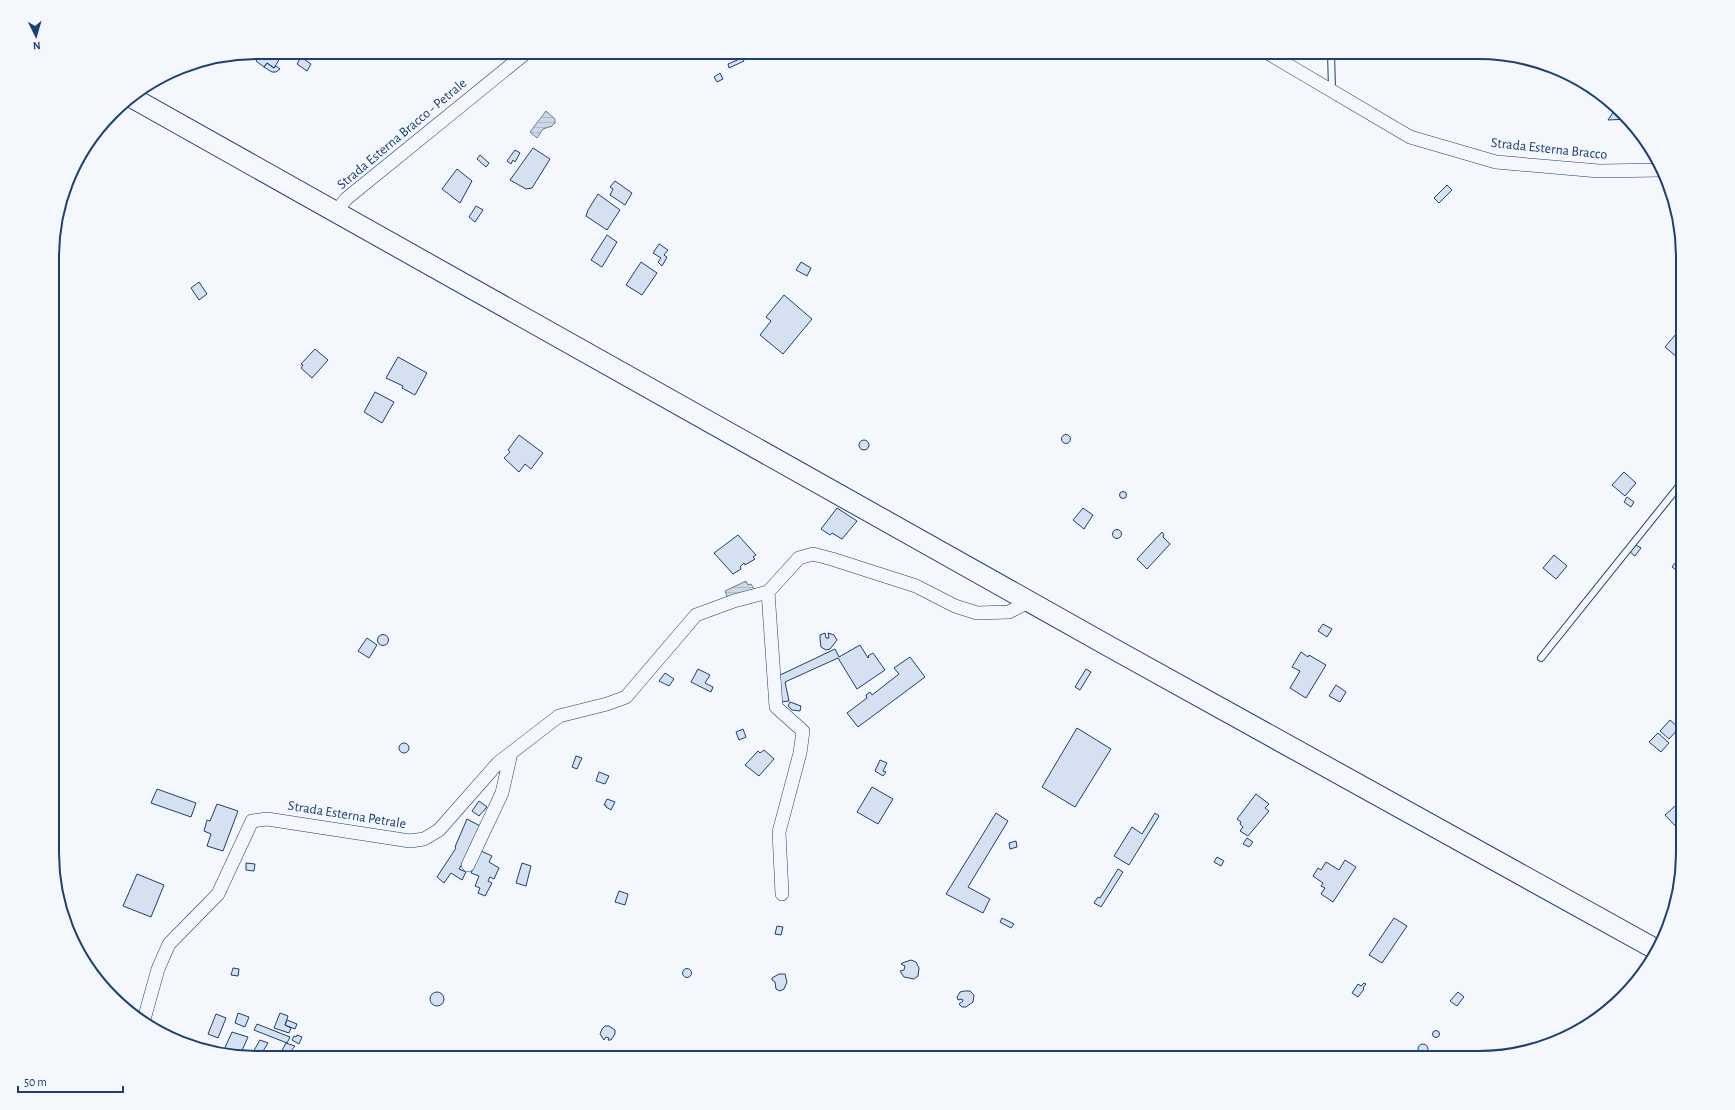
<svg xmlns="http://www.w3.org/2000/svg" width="1735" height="1110" viewBox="0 0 1735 1110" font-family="'Alegreya Sans',sans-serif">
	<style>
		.water { fill: url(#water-rules); stroke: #687fa3 }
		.building { fill: #d5e0f0; stroke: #1d3f73 }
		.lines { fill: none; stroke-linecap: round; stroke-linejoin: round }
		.lane-casing { stroke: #1d3f73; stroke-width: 8 }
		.street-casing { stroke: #1d3f73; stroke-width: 14 }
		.primary-casing { stroke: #1d3f73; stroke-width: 22 }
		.lane { stroke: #f4f7fb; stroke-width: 6 }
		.street { stroke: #f4f7fb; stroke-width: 13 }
		.primary { stroke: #f4f7fb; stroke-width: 20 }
		.labels { text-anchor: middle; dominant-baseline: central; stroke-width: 3; stroke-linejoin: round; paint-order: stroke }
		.street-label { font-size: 14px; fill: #1d3f73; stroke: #f4f7fb }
		.rim { fill: none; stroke: #1d3f73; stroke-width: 2 }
	</style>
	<defs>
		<pattern id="water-rules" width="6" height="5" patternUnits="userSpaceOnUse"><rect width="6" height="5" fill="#cfd7e4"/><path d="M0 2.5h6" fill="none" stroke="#b1bac7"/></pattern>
	</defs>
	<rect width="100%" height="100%" fill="#f4f7fb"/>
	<path class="water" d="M546 111 555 119V123L552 126 543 129 537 138 530 132Z
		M746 581 748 585 751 584 754 589 728 599 725 591Z"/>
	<path class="building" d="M261 52H278L282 55 274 68 267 63 264 67 256 61Z
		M592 52H608L603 59Z
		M301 57 311 64 307 71 297 64Z
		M742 58 744 61 729 68 728 64Z
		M267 63 274 68 276 66 280 69 276 72H272L264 67Z
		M720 73 723 79 717 82 714 77Z
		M1616 108 1629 119 1608 120Z
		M533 148 550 159 532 188 526 189 510 180Z
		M515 150 520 153 515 162 513 160 511 164 507 161Z
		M480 155 489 163 486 167 477 159Z
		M457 169 472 181 460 203 442 189Z
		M615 181 632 193 625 205 610 195 613 189 610 187Z
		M1447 185 1452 190 1439 203 1434 198Z
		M598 194 620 210 607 230 586 216 588 210Z
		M476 206 483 210 475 222 469 217Z
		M607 235 617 242 602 267 591 260Z
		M659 244 668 250 664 255 667 257 662 266 658 262 661 258 653 253Z
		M641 262 657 273 642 295 626 285Z
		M801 262 811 268 807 276 796 270Z
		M199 282 207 294 199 300 191 288Z
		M784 295 812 319 783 354 760 335 771 321 766 317Z
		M1676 334 1683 339V362L1665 347Z
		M315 349 328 360 312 378 301 368 303 365 301 364Z
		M398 357 427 373 415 395 402 388 403 386 386 378Z
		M375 392 394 402 382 423 364 412Z
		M1061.5 439a4.5 4.5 0 1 1 9 0a4.5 4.5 0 1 1-9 0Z
		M519 435 543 453 531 469 525 464 519 472 504 458 510 452 508 450Z
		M859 445a5 5 0 1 1 10 0a5 5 0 1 1-10 0Z
		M1624 472 1636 483 1625 496 1612 485Z
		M1119.5 495a3.5 3.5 0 1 1 7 0a3.5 3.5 0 1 1-7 0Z
		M1627 497 1634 502 1631 507 1624 502Z
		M837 508 857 521 842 539 832 533 830 535 821 529Z
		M1083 508 1093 515 1084 529 1073 520Z
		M1112.5 534a4.5 4.5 0 1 1 9 0a4.5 4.5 0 1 1-9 0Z
		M1162 532 1164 535 1163 537 1170 544 1147 569 1137 559Z
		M738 535 756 555 753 557 755 559 745 565 744 563 740 567 741 569 733 574 714 553Z
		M1636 545 1641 548 1635 556 1630 552Z
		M1682 554H1683V575L1672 567Z
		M1554 555 1567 566 1556 579 1543 568Z
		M1323 624 1332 629 1327 637 1318 631Z
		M825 633 826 638H829L828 633 834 635 837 640 830 649 826 650 821 647 820 639V635Z
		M377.5 640a5.5 5.5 0 1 1 11 0a5.5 5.5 0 1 1-11 0Z
		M367 638 377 645 369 658 358 651Z
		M860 645 868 658 869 657 868 656 873 653 885 670 857 689 838 658 785 682 789 701 781 702 778 676 835 649 839 657Z
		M1301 652 1308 657 1309 655 1326 665 1306 698 1290 688 1300 671 1292 667Z
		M910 657 925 677 858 727 847 713 867 698 866 695 870 692 872 695 899 674 894 668Z
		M698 669 710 675 705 683 713 687 711 692 691 682Z
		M1086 669 1091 672 1080 690 1075 687Z
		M665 673 674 679 669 686 659 681Z
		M1336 685 1346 692 1340 702 1329 696Z
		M790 702 801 706 800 711 792 710 788 706Z
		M1670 720 1679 728 1669 739 1660 731Z
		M1077 728 1111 749 1075 807 1042 787Z
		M743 729 746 737 739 740 736 732Z
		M1658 733 1669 743 1661 752 1649 742Z
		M399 748a5 5 0 1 1 10 0a5 5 0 1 1-10 0Z
		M764 750 774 759 759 776 745 765 758 751 760 753Z
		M576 756 582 758 577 769 572 767Z
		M880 760 887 763 883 771 886 772 883 776 875 771Z
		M599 772 609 776 605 784 596 781Z
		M872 787 893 799 878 824 857 812Z
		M157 789 196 803 191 817 151 803Z
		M1256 794 1269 804 1265 808 1269 811 1248 836 1240 831 1243 827 1240 824 1241 822 1237 819Z
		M607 799 615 802 611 810 606 807V805H604Z
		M1683 799V829L1680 831 1665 815Z
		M479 801 487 807 479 816 472 811Z
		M217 804 238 811 223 851 207 846 211 834 204 831 207 820 210 821Z
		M996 813 1008 821 968 887 990 899 983 913 946 894Z
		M1155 813 1159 816 1129 865 1114 856 1132 827 1142 834Z
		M467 819 482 827 459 869 466 872 462 880 451 873 444 883 437 877 456 848 455 847Z
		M1247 838 1253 842 1249 847 1243 844Z
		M1016 841 1017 847 1010 849 1009 843Z
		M481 851 492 856 489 862 499 868 494 879 490 877 488 881 492 883 485 896 478 893 480 888 475 886 479 876 471 873Z
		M1217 857 1224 861 1221 866 1214 862Z
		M1345 860 1356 867 1333 902 1321 894 1325 888 1321 886 1323 883 1313 876 1318 868 1321 870 1326 862 1339 870Z
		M246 863 255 864 254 871 246 870Z
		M522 863 531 866 526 886 516 883Z
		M1118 869 1123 872 1101 907 1094 903 1098 897 1100 898Z
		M137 874 164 885 151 917 123 906Z
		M619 891 628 894 625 905 615 902Z
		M1002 918 1014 924 1011 928 1000 922Z
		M1394 918 1407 926 1382 963 1369 955Z
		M777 926 783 927 781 935 775 934Z
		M911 960 916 962 919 968 918 976 914 979 904 977 900 971 904 970 905 966 901 964 902 963Z
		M233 968 239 969 238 976 231 975Z
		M682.5 973a4.5 4.5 0 1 1 9 0a4.5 4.5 0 1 1-9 0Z
		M779 974H785L787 982 784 989 780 991 776 989 775 982 772 980V978Z
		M1364 983 1366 984 1363 988 1364 989 1358 997 1352 993 1358 984 1361 986Z
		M964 991H970L974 995 973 1002 966 1007H962L959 1004 963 1001 962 999 958 1000 957 997 960 992Z
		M1458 992 1464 997 1457 1006 1450 1001Z
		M430 999a7 7 0 1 1 14 0a7 7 0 1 1-14 0Z
		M238 1013 249 1017 245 1027 235 1023Z
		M280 1013 288 1016 285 1025 291 1028 289 1033 274 1028Z
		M216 1014 226 1018 218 1038 208 1034Z
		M287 1020 297 1024 295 1029 285 1025Z
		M257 1024 290 1037 287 1043 254 1030Z
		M605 1026H609L615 1030V1034L611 1040H608L609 1038 606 1037 604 1040 600 1034 602 1029Z
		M1432.5 1034a3.5 3.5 0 1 1 7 0a3.5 3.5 0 1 1-7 0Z
		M232 1032 248 1037 240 1055 223 1052Z
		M297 1035 302 1037 299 1044 292 1040 294 1036 296 1037Z
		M260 1040 268 1043 260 1056 252 1054Z
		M286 1043 295 1046 285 1058H278Z
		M1418 1049a5 5 0 1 1 10 0a5 5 0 1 1-10 0Z"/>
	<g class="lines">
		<defs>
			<path id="lane" d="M1331 52 1332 90
				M1541 658 1683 481"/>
			<path id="street" d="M1266 52 1410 137 1496 162 1599 171 1662 170
				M336 212 346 199 527 52
				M768 592 776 707 803 731 800 753 779 832 782 894
				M468 865 502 793 511 753
				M143 1023 158 969 169 944 218 894 252 821 267 819 410 841 424 839 439 830 498 763 559 716 607 704 626 697 696 615 734 601 768 592 799 558 813 554 832 559 916 586 955 606 977 613 1009 612 1028 602"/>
			<path id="primary" d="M131 97 1112 648 1657 950"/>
		</defs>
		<use href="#lane" class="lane-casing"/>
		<use href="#street" class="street-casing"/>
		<use href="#primary" class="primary-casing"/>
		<use href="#lane" class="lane"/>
		<use href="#street" class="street"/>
		<use href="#primary" class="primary"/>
	</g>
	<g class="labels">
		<g class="street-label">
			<text transform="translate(402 134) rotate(-40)">Strada Esterna Bracco - Petrale</text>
			<text transform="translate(1549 149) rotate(6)">Strada Esterna Bracco</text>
			<text transform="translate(347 815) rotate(9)">Strada Esterna Petrale</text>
		</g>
	</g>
	<path d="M0 0H1735V1110H0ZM257 59H1478A198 198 0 0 1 1676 257V853A198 198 0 0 1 1478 1051H257A198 198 0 0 1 59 853V257A198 198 0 0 1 257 59Z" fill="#f4f7fb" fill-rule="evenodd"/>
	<path class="rim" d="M257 59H1478A198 198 0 0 1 1676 257V853A198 198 0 0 1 1478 1051H257A198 198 0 0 1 59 853V257A198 198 0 0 1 257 59Z"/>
	<g transform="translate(36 36) rotate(175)" stroke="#f4f7fb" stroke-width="3" paint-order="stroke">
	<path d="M0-3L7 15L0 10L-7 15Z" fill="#1d3f73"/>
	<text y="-6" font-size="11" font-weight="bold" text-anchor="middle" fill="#1d3f73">N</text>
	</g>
	<path d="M18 1086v6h105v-6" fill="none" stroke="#1d3f73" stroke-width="2"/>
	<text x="24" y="1086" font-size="12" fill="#1d3f73" stroke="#f4f7fb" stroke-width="3" paint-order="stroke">50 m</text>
</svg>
